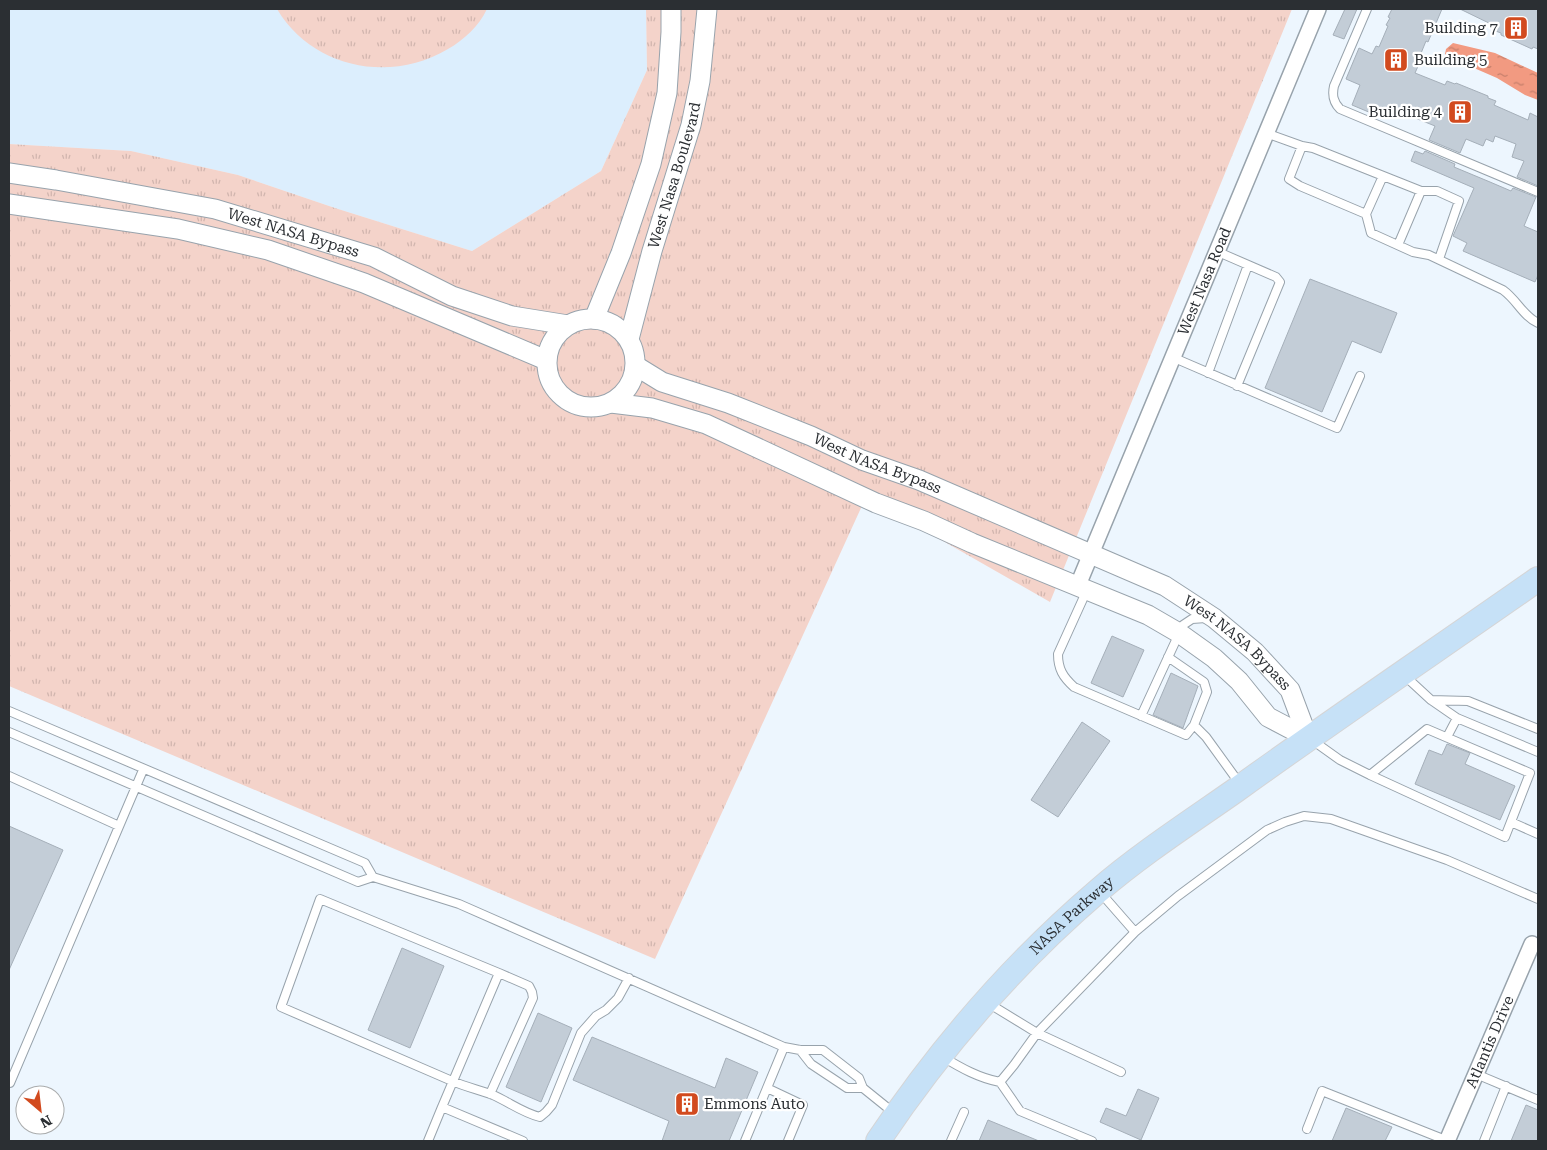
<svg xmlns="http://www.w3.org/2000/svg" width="1547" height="1150" viewBox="0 0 1547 1150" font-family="'Roboto Serif',serif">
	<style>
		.built { fill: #dceefd }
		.grass { fill: url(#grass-tufts) }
		.water { fill: url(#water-ripples) }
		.building { fill: #c3cdd7; stroke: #a5afb9 }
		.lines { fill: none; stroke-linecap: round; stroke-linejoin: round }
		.service-casing { stroke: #98a3ac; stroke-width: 10 }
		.minor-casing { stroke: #98a3ac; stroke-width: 18 }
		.tertiary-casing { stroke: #98a3ac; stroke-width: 21 }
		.primary-casing { stroke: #d5d5d6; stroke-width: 26 }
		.service { stroke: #fff; stroke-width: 8 }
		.minor { stroke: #fff; stroke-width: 15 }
		.tertiary { stroke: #fff; stroke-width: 19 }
		.primary { stroke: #c6e1f7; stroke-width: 24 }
		.labels { text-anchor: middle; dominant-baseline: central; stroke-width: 4.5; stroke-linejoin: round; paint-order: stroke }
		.poi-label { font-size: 15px; fill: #2b2f33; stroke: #fff; text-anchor: end }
		.street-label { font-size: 15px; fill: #2b2f33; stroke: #fff }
	</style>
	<defs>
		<pattern id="grass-tufts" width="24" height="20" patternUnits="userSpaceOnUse" patternTransform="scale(1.25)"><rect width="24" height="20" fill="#f4d3ca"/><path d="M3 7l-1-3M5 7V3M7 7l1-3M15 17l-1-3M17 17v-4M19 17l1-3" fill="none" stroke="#d1b5ae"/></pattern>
		<pattern id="water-ripples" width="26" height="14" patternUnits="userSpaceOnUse" patternTransform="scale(1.25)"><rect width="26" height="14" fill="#f29a81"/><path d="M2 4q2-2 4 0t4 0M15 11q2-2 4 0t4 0" fill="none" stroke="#c47e6a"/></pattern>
	</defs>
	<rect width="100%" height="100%" fill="#edf6fe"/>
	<path class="built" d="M9 9H646L647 70 601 171 472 251 335 208 238 175 131 151 9 144Z"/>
	<path class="grass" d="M277 9H487C479 26 464 40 448 49 390 84 312 68 277 9Z
		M646 9H1292L1050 602 866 497 655 959 9 686V144L131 151 238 175 335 208 472 251 601 171 647 70Z"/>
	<path class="water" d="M1453 43 1495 53 1538 73V100L1525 95 1497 78 1451 58 1445 54 1446 49Z"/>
	<path class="building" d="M1345 9H1357L1344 39 1333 35Z
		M1392 9H1442L1428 42 1426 41 1417 63 1419 64 1415 73 1445 85 1447 81 1455 84 1456 83 1488 96V98L1496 101 1494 105 1528 120 1530 113 1538 117V186L1517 177 1524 161 1512 157 1516 144 1495 136 1493 142 1486 139 1483 146 1466 139 1460 153 1429 140 1435 126 1388 107 1383 118 1352 105 1360 85 1346 79 1359 48 1372 54 1376 46 1379 47 1388 26 1386 25 1390 18 1388 17Z
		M1460 9H1538V49L1533 47 1532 49 1501 35V33L1493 30 1495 26Z
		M1415 151 1423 154 1425 151 1455 164 1454 167 1490 182 1511 191 1513 188 1536 197 1524 226 1538 232V275L1535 282 1463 251 1467 243 1453 236 1474 188 1411 161Z
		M1310 279 1397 313 1381 353 1352 341 1322 412 1265 388Z
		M1112 636 1144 650 1123 697 1091 683Z
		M1171 673 1198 686 1183 728 1153 715Z
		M1082 722 1110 741 1058 817 1031 800Z
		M1447 744 1470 753 1465 764 1515 786 1500 820 1415 784 1429 750 1442 755Z
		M9 826 63 850 9 970Z
		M402 948 444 966 410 1048 368 1030Z
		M538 1013 572 1028 541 1102 506 1087Z
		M592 1037 715 1088 726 1058 758 1072 729 1141H662L669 1121 573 1080Z
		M1138 1089 1159 1098 1141 1140 1100 1122 1106 1108 1126 1116Z
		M1526 1105 1538 1110V1141H1511Z
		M1346 1108 1392 1127 1385 1141H1332Z
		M988 1120 1039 1141H979Z"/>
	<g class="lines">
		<defs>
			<path id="service" d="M1367 9 1334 86C1332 95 1333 102 1340 109L1538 192
				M1266 133 1302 146 1289 179 1300 186 1366 214
				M1302 146 1313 148 1421 191 1398 245
				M1383 176 1366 214 1371 233 1413 252 1429 255 1503 290C1517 300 1523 316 1538 323
				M1421 191H1437L1459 201 1439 259
				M1216 251 1276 277 1280 282 1237 386
				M1172 357 1337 428 1360 376
				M1208 373 1248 265
				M1087 590 1058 654C1058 669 1063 677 1074 687L1186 735 1194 725 1206 737 1240 784
				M1168 657 1204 682 1207 692 1194 725
				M1405 676 1431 700 1457 718 1538 752
				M1431 700 1468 701 1538 729
				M9 711 365 863 373 877
				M1141 716 1183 625 1192 619 1206 618
				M1427 729 1530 773 1505 837 1370 775Z
				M9 732 358 882 373 877 459 904 784 1047 745 1141
				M1447 737 1457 718
				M1312 740 1340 760 1370 775
				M9 776 119 826
				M1511 822 1538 834
				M1100 892 1135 932 1178 896 1267 830 1285 822 1304 816 1331 819 1447 860 1538 899
				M988 1003 1037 1033 1121 1072
				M784 1047 800 1050H823L859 1078 863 1088 894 1113
				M800 1050 811 1064 847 1088H863
				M943 1057C961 1068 979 1078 1000 1082L1020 1111 1092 1141
				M1476 1074 1538 1100
				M1000 1082 1014 1065 1037 1033 1135 932
				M9 1083H10L143 770
				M767 1088 803 1105 788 1141
				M490 1094 533 998 532 992 529 986 499 973
				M1307 1129 1322 1091 1448 1141
				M428 1141 442 1107
				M523 1141 442 1107 499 973 320 899 281 1007 452 1081C466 1087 480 1090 493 1095 509 1102 523 1113 540 1117L546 1112 552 1105 581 1033 596 1016 606 1010 618 998 629 978
				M951 1141 964 1112
				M1484 1141 1506 1086"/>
			<g id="minor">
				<path id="s1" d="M1078 585 1318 9"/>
				<path id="s2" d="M1447 1141 1532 944"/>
			</g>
			<g id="tertiary">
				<path id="s3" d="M9 173 56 180 215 209 374 257 452 296 512 316 568 325"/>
				<path d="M9 204 178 229 268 250 364 283 546 360"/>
				<circle cx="591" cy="363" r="44"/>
				<path d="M594 319 621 253 651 164 667 93 671 32V9"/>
				<path id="s4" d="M629 339 652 251 691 125 700 81 707 9"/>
				<path id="s5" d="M636 366 662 382 728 403 811 436 862 460 919 480 1165 586 1214 618 1255 652 1290 690 1308 738"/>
				<path d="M611 403 652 408 706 424 876 503 924 521 972 543 1148 615 1179 633 1214 658 1239 681 1268 717 1308 738"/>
			</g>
			<g id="primary">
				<path id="s6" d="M878 1141C939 1050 1014 963 1098 891 1141 854 1189 823 1236 790 1336 718 1438 649 1538 579"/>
			</g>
		</defs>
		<use href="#service" class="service-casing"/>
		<use href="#minor" class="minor-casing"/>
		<use href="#tertiary" class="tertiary-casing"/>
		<use href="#primary" class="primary-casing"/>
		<use href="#service" class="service"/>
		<use href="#minor" class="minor"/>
		<use href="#tertiary" class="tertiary"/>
		<use href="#primary" class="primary"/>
	</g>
	<defs>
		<symbol id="building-square" viewBox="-11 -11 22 22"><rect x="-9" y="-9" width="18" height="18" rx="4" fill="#d24a1e" stroke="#fff"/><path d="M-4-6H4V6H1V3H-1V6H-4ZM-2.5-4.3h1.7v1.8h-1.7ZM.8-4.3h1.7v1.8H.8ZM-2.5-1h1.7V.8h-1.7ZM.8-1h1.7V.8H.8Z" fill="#fff"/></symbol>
	</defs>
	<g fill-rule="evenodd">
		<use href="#building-square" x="1502" y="14" width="28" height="28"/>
		<use href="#building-square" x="1382" y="46" width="28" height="28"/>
		<use href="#building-square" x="1446" y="98" width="28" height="28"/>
		<use href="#building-square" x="673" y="1090" width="28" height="28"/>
	</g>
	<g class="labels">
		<g class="poi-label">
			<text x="1498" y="28">Building 7</text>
			<text x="1414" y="60" text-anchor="start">Building 5</text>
			<text x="1442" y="112">Building 4</text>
			<text x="704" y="1104" text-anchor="start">Emmons Auto</text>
		</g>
		<g class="street-label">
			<text stroke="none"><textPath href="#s4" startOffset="170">West Nasa Boulevard</textPath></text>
			<text stroke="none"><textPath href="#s3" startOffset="291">West NASA Bypass</textPath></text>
			<text stroke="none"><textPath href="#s1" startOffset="329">West Nasa Road</textPath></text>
			<text stroke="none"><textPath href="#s5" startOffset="261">West NASA Bypass</textPath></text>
			<text stroke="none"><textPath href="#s5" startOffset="666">West NASA Bypass</textPath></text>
			<text stroke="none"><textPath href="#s6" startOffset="298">NASA Parkway</textPath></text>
			<text stroke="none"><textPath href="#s2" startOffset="108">Atlantis Drive</textPath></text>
		</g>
	</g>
	<rect width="1547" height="1150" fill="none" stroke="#2b2f33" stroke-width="20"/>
	<g transform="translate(40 1110) rotate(152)"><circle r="24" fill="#ffffff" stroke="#aaacad"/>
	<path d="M0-4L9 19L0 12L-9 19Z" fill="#d24a1e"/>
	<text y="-8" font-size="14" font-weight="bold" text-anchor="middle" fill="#2b2f33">N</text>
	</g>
</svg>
